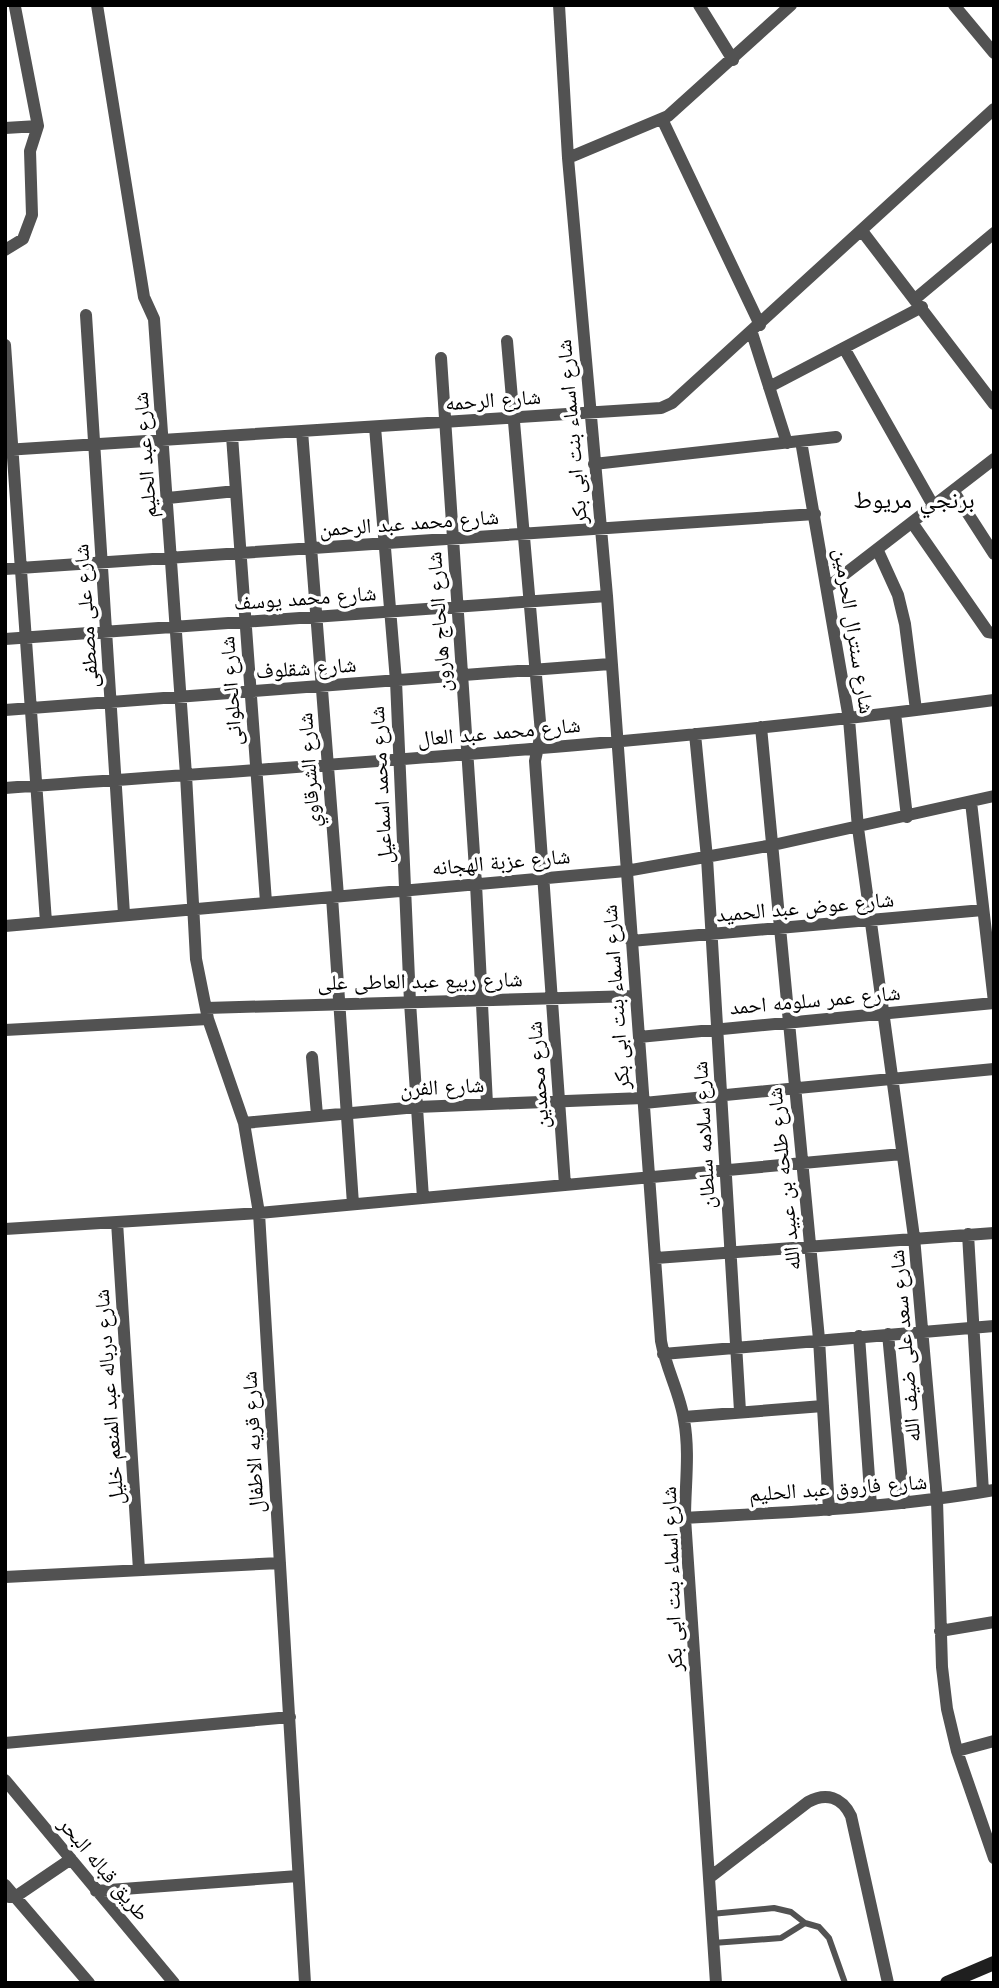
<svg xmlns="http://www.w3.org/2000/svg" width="999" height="1988" viewBox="0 0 999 1988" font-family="Jost,'Noto Naskh Arabic',sans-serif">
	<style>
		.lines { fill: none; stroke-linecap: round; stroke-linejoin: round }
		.lane { stroke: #525252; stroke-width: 6 }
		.street { stroke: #525252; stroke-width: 12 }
		.secondary { stroke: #1f1f1f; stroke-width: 14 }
		.labels { text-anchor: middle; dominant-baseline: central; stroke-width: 7; stroke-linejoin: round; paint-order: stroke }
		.street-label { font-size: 21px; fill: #000; stroke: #fff }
		.quarter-label { font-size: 24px; fill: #000; stroke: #fff }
	</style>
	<rect width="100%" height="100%" fill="#fff"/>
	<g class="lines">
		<path class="lane" d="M711 1914 774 1908 791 1912 805 1923 819 1927 829 1938 845 1983
			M713 1943 781 1938 805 1923"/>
		<path class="street" d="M97 5 144 297 154 319 186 775 196 959 208 1019 244 1123 259 1213 305 1983
			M559 5 568 158 607 596 661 1341C666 1369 680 1393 684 1420 690 1453 685 1485 685 1518L716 1983
			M699 5 733 60
			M954 5 994 53
			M662 119 760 325
			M5 128 38 126
			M568 158 668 116 791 5
			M862 231 994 404
			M5 250 23 239 32 215 30 151 38 126 15 7
			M915 299 994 233
			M86 315 124 914
			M752 333 787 443
			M507 341 541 733 535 761 565 1185
			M5 345 46 922
			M844 348 934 507
			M441 358 476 884 487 1104
			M769 387 922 307
			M375 427 396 681 410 1002 423 1198
			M302 431 338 896
			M232 436 266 902
			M801 441 849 719 858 828 914 1237 937 1500 942 1667 947 1709 957 1751 994 1858
			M5 450 661 408 672 403 994 109
			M594 464 836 437
			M954 492 994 554
			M168 498 236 491
			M913 524 988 632 994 633
			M878 551 898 595 905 624 916 710
			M5 569 815 514
			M828 587 994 459
			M5 639 607 596
			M5 710 610 664
			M895 713 907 817
			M761 727 819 1339 829 1510
			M695 734 707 858 740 1411
			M5 788C335 764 666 744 994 700
			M971 802 994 1002
			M332 897 353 1204
			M5 926 626 871 773 845 994 796
			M631 941 983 910
			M206 1008 635 996
			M5 1030 208 1019
			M639 1037 994 1003
			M312 1057 317 1115
			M644 1103 994 1069
			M244 1123 417 1107 643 1098
			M117 1222 139 1570
			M5 1229 259 1213 902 1154
			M968 1234 983 1492
			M656 1258 994 1233
			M888 1334 904 1503
			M859 1336 871 1506
			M663 1354 994 1326
			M684 1417 823 1406
			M685 1518C788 1512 892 1508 994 1490
			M5 1577 280 1563
			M940 1631 994 1622
			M5 1743 290 1717
			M957 1751 994 1741
			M5 1780 174 1983
			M709 1878 808 1802C826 1792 842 1797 851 1816L888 1983
			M5 1885 89 1983
			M96 1891 298 1876
			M9 1897H15L71 1859"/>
		<path class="secondary" d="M947 1983 994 1963"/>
	</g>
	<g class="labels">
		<g class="street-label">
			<text transform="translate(493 400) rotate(-4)">شارع الرحمه</text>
			<text transform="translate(572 432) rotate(-95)">شارع اسماء بنت ابى بكر</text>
			<text transform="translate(145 455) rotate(-94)">شارع عبد الحليم</text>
			<text transform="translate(409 523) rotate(-4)">شارع محمد عبد الرحمن</text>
			<text transform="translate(305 598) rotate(-4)">شارع محمد يوسف</text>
			<text transform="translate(86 616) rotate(-94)">شارع على مصطفى</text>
			<text transform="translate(439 622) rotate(-94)">شارع الحاج هارون</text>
			<text transform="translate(854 631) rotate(81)">شارع سنترال الحرمين</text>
			<text transform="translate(306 668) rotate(-4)">شارع شقلوف</text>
			<text transform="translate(231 691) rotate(-94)">شارع الحلوانى</text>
			<text transform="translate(499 732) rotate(-5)">شارع محمد عبد العال</text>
			<text transform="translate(309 770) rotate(-94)">شارع الشرقاوي</text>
			<text transform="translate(381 785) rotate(-93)">شارع محمد اسماعيل</text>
			<text transform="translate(501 862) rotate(-5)">شارع عزبة الهجانه</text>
			<text transform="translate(805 907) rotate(-5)">شارع عوض عبد الحميد</text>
			<text transform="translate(420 981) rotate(-1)">شارع ربيع عبد العاطى على</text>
			<text transform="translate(616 997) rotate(-94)">شارع اسماء بنت ابى بكر</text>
			<text transform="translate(815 1000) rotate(-5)">شارع عمر سلومه احمد</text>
			<text transform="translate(538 1075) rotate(-94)">شارع محمدين</text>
			<text transform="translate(442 1087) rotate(-3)">شارع الفرن</text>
			<text transform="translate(704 1135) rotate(-93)">شارع سلامه سلطان</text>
			<text transform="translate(784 1179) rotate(-96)">شارع طلحه بن عبيد الله</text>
			<text transform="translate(905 1346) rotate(-95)">شارع سعد على ضيف الله</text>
			<text transform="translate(109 1397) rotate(-94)">شارع درباله عبد المنعم خليل</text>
			<text transform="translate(253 1442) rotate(-93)">شارع قريه الاطفال</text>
			<text transform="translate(838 1488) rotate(-4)">شارع فاروق عبد الحليم</text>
			<text transform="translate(672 1579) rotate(-92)">شارع اسماء بنت ابى بكر</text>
			<text transform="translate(104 1869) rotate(50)">طريق قباله البحر</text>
		</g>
		<g class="quarter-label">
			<text x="914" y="499">برنجي مريوط</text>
		</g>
	</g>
	<rect width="999" height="1988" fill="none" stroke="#000000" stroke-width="14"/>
</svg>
